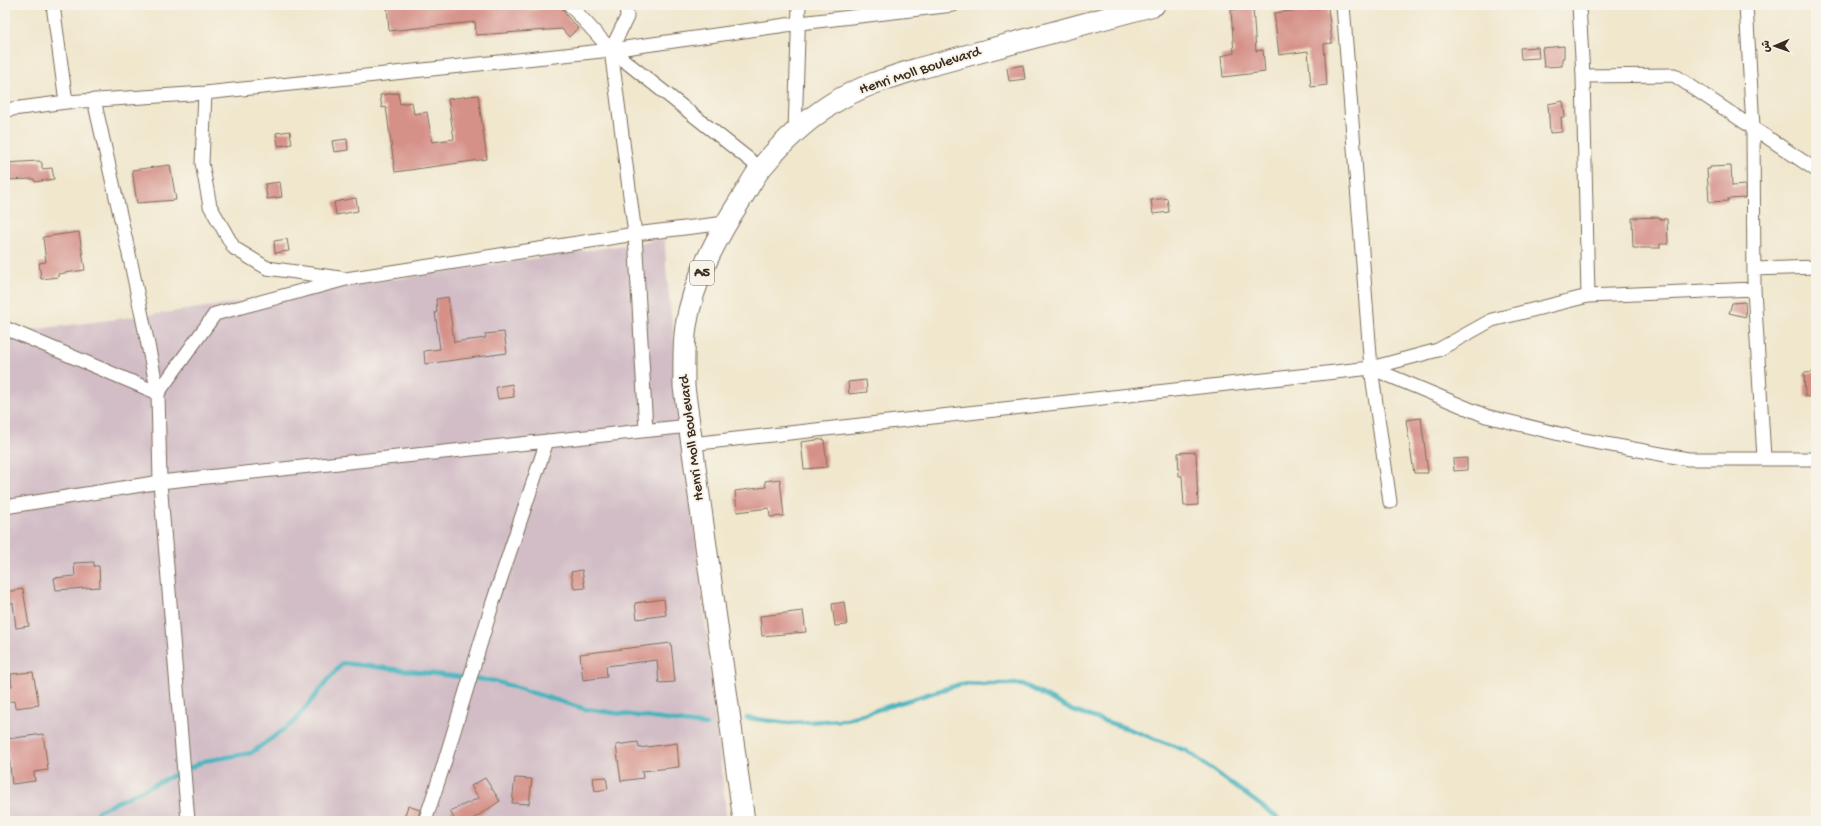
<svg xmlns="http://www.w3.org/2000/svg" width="1821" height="826" viewBox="0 0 1821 826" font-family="'Gochi Hand','Playpen Sans Arabic',sans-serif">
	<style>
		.industrial { fill: #d2bdc6 }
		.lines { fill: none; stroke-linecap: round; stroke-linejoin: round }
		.stream { stroke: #44b3be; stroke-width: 4.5 }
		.building { fill: #d59088 }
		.minor-casing { stroke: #7a6c5b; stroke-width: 15 }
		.trunk-casing { stroke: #7a6c5b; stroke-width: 23 }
		.minor { stroke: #fff; stroke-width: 13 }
		.trunk { stroke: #fff; stroke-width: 21 }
		.labels { text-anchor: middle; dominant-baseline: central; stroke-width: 4; stroke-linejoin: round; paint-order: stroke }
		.shield { fill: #f7f3e8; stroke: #73665b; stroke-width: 1 }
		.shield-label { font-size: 14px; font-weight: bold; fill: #3b2a1e }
		.street-label { font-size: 15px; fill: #3b2a1e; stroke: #f7f3e8 }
	</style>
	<rect width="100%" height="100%" fill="#f7f3e8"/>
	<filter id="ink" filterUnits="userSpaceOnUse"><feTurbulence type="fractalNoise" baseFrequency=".025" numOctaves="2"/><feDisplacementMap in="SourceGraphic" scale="8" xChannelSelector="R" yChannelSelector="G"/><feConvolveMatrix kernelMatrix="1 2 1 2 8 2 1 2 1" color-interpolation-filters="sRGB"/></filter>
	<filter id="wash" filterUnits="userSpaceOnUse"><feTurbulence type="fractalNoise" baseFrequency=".012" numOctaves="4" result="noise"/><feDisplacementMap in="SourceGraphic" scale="16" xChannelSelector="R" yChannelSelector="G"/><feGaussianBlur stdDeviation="0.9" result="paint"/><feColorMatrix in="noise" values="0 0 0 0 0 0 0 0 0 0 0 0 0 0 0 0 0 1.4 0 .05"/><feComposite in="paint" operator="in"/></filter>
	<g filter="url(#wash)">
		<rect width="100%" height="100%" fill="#f0e7cd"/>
		<path class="industrial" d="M665 239 666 268 727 821H5V333L165 313Z"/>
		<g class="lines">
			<path class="stream" d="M747 718 789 723 844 720 961 684H1023L1073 711 1126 728 1187 751 1282 821
				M93 821 98 811 204 761 251 753 293 723 342 663 495 681 585 709 706 725"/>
		</g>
		<g id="blocks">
			<path class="building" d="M387 5H513L514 7 527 6 528 10 562 7 566 15 578 28 569 37 562 29 476 35 475 22 389 31Z
				M1328 7 1332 43 1324 44 1327 85 1311 87 1308 51 1279 55 1274 13Z
				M1253 8 1256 51 1263 50 1265 72 1223 77 1221 56 1234 53 1231 10Z
				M1564 46V58H1562V66L1544 67 1542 48Z
				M1538 47 1539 58 1521 59 1520 48Z
				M1023 65 1025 79 1009 81 1007 68Z
				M398 93 400 104 412 102 414 114 427 112 432 142 454 139 448 99 478 95 487 159 395 172 386 107 382 108 380 95Z
				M1563 101 1565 117H1561L1562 132 1550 133 1548 104Z
				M290 131 292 144 278 146 276 133Z
				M347 139 348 150 334 152 332 141Z
				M39 161 42 163V169L52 168 54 179 35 182 34 179 5 180V163Z
				M170 165 176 200 137 203 132 170Z
				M1731 166 1732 186 1745 185V198L1727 199 1728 201 1709 202 1707 169H1710V167Z
				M280 182 282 197 267 199 265 184Z
				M356 198 358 211 336 215 334 202Z
				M1167 198 1169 212 1153 214 1151 200Z
				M1660 217V219H1667L1668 244H1660V248H1633L1632 218Z
				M79 232 85 270 58 274V277L41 279 39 263 46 262 43 237Z
				M287 239 289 251 275 253 274 241Z
				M448 297 454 342 486 338 485 334 504 332 507 353 425 364 424 351 440 349 435 312H437L436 299Z
				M1745 302 1746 317 1729 313 1732 303Z
				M1816 372V396L1805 397 1804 373Z
				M866 380 867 392 849 394 848 382Z
				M512 384 514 397 498 399 496 387Z
				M1421 418 1428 473H1414L1406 420Z
				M824 439 827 467 804 469 801 442Z
				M1196 452 1198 505 1184 506 1182 476H1179L1178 453Z
				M1467 458V470L1454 471 1453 459Z
				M780 479 784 516 770 517 769 508 737 512 735 491 766 487 765 481Z
				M94 562V566H99L100 587 56 590 54 578 75 576 74 563Z
				M582 570 585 588 574 589 571 572Z
				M23 589 29 626 16 628 13 603 5 604V592Z
				M664 599 666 615 637 619 635 603Z
				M844 602 847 625 835 626 832 604Z
				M803 611 806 632 762 636 760 616Z
				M671 643 675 682 659 683 657 660 606 666 607 677 583 680 580 654Z
				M33 672 39 705 15 708 14 701 5 702V686H12L11 674Z
				M43 734 48 770 34 772 35 781 12 784 7 739Z
				M638 742 639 748 677 743 679 767 642 771 643 778 621 781 616 745Z
				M606 777 608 789 595 791 593 778Z
				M485 778 500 801 470 821H455L450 811 479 798 471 786Z
				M515 778 532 779 529 804 512 803Z
				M408 806 420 810 417 821H403Z"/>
		</g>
	</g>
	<g filter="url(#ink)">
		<use href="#blocks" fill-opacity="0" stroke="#7a6c5b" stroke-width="1"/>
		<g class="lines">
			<defs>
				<path id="minor" d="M53 5 66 102
					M570 5 611 50 635 234 646 430
					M626 5 627 17 611 50 760 168
					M1343 5 1371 368 1390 502
					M1579 5 1583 76 1588 296
					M1746 5 1753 127 1754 289 1764 458
					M1583 76 1674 75 1816 170
					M205 93 202 163 210 206 234 248 267 268 340 278
					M94 100 131 263 158 393 160 482 188 821
					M5 110 66 102 205 93 611 50 800 23 953 5
					M795 132 799 5
					M1754 269 1816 267
					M5 328 158 393
					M1371 368 1486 416 1584 440 1688 459H1816
					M158 393 215 314 346 279 635 234 726 223
					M691 444 1371 368 1438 350 1492 320 1588 296 1754 289
					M5 507 160 482 689 426
					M425 821 443 767 493 602 547 441"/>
				<path id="trunk" d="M744 821 684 387C684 367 683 346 686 326 693 280 718 235 743 196 749 187 754 176 761 168 781 144 806 120 833 103 859 87 888 78 917 69L1154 5"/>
			</defs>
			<use href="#minor" class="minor-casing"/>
			<use href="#trunk" class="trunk-casing"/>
			<use href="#minor" class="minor"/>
			<use href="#trunk" class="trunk"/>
		</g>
	</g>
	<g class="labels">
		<rect class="shield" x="690" y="261" width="24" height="24" rx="3"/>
		<g class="shield-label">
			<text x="702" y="273">A5</text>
		</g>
		<g class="street-label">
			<text transform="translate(920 71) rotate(-18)">Henri Moll Boulevard</text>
			<text transform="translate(692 438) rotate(-97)">Henri Moll Boulevard</text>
		</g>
	</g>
	<rect width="1821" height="826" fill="none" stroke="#f7f3e8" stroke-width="20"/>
	<g transform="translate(1775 46) rotate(268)" stroke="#f7f3e8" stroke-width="3" paint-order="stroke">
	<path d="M0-3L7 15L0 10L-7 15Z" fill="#3b2a1e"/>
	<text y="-6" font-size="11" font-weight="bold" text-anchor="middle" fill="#3b2a1e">ش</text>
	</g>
</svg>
